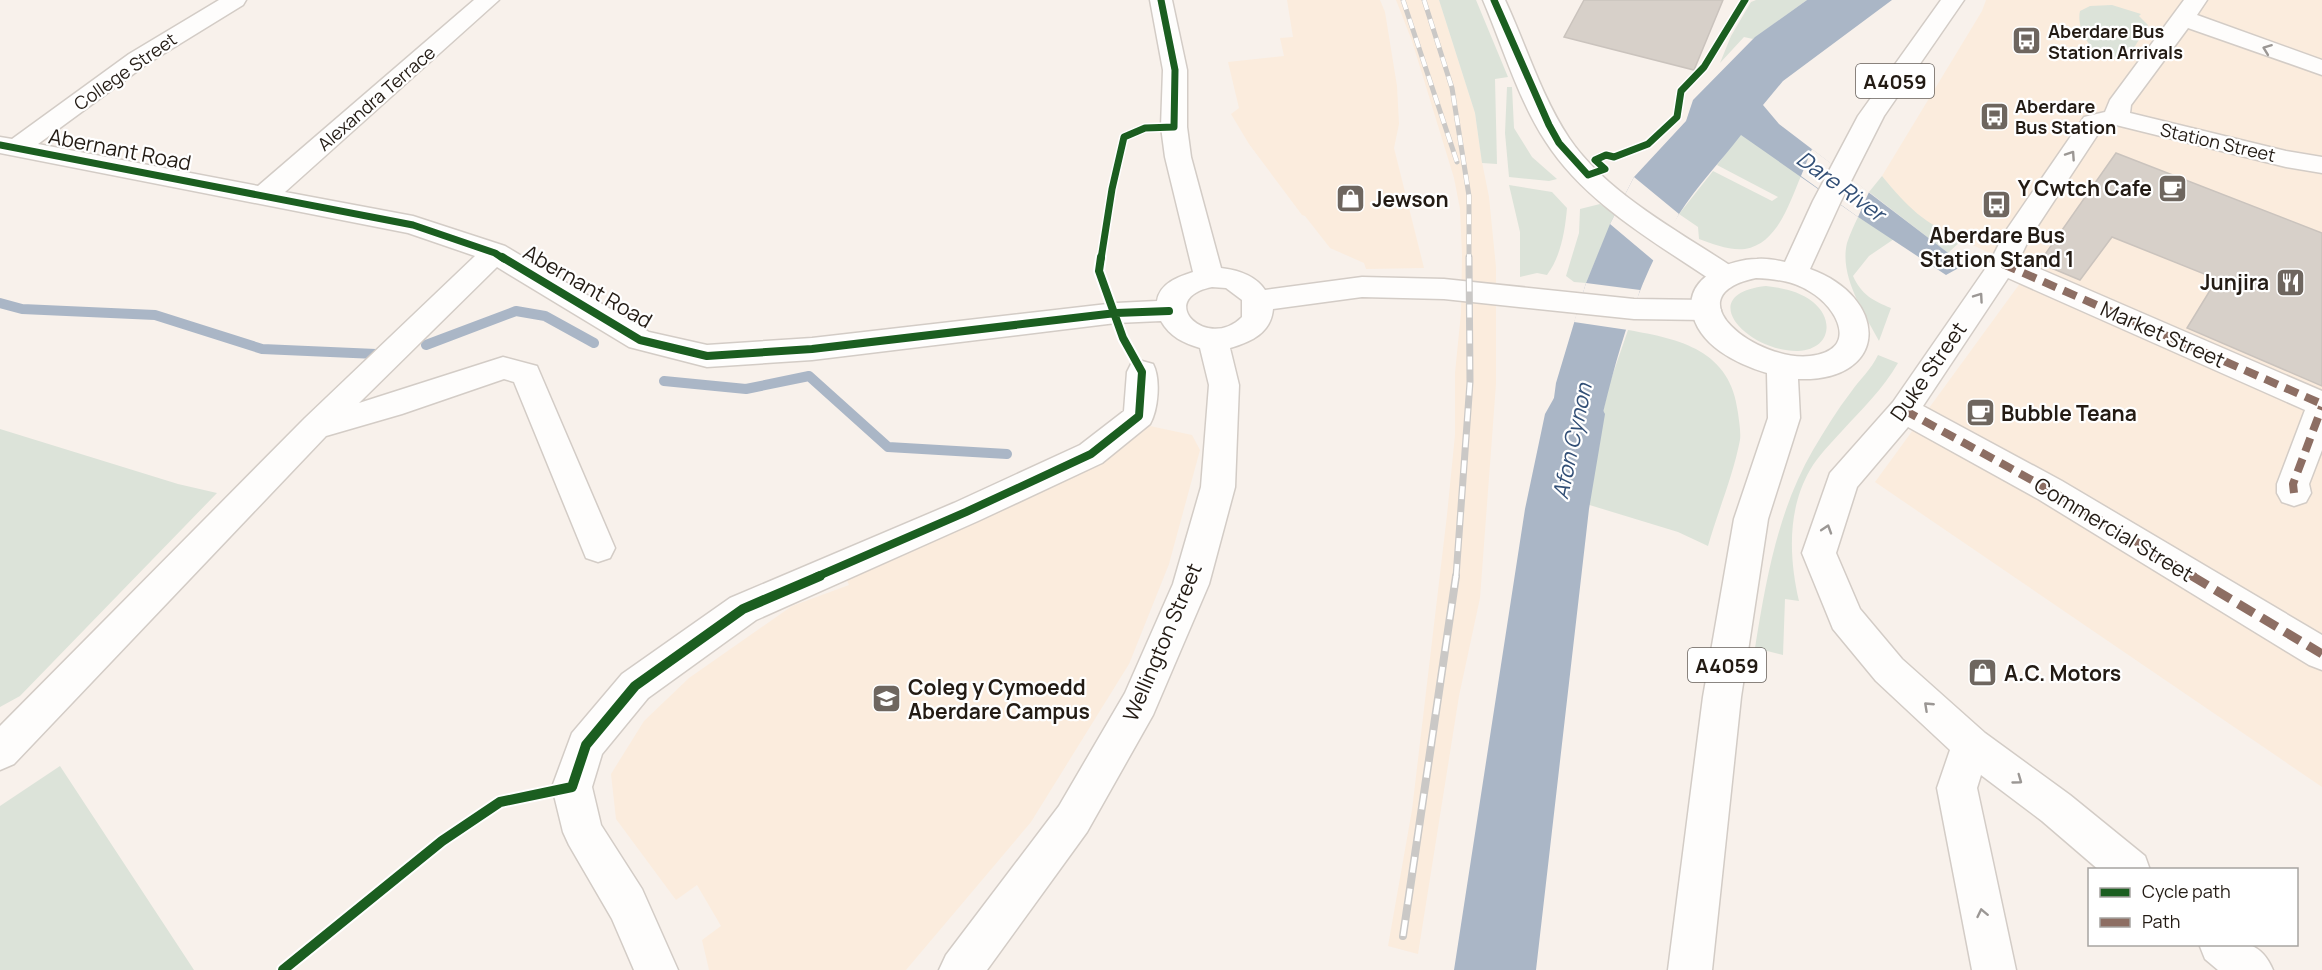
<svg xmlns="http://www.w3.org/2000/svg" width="2322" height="970" viewBox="0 0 2322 970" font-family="Manrope,sans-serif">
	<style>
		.built { fill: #fbecdd }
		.green { fill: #dce3d9 }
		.water { fill: #aab6c6 }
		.pier { fill: #f8f1eb }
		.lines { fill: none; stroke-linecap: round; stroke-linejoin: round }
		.stream { stroke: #aab6c6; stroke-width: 10 }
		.river { fill: #aab6c6; fill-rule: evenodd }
		.building { fill: #d7d0c9; stroke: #cac3bd; stroke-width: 1.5 }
		.minor-casing { stroke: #d3ccc6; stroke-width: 3 }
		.major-casing { stroke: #d3ccc6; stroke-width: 3 }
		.minor { fill: #fefdfc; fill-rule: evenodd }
		.major { fill: #fefdfc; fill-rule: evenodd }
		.rail-far2-casing { stroke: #cac8c6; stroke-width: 5 }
		.rail-far1-casing { stroke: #cac8c6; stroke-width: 7 }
		.rail-casing { stroke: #cac8c6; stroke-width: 8 }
		.rail-far2 { stroke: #fff; stroke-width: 4; stroke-dasharray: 10; stroke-linecap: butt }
		.rail-far1 { stroke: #fff; stroke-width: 4.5; stroke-dasharray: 13; stroke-linecap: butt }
		.rail { stroke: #fff; stroke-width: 5; stroke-dasharray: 16; stroke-linecap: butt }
		.quiet-far1 { stroke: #8d6e63; stroke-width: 8; stroke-dasharray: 14 8; stroke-linecap: butt }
		.quiet { stroke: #8d6e63; stroke-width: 9; stroke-dasharray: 18 9; stroke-linecap: butt }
		.cycleway-far2-casing { stroke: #fff; stroke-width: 10 }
		.cycleway-far1-casing { stroke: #fff; stroke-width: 12 }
		.cycleway-casing { stroke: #fff; stroke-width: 14 }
		.cycleway-far2 { stroke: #1b5e20; stroke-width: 7 }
		.cycleway-far1 { stroke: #1b5e20; stroke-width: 8 }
		.cycleway { stroke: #1b5e20; stroke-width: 10 }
		.oneway { stroke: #9b9794 }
		.labels { text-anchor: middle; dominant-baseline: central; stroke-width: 4.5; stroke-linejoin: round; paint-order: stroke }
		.far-poi-label { font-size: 18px; font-weight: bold; fill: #231b14; stroke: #fff; text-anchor: start }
		.far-street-label { font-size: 18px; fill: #231b14; stroke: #fff }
		.shield { fill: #fff; stroke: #655f5a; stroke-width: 1.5 }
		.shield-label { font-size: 20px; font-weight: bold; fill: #231b14 }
		.street-label { font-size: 21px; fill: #231b14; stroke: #fff }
		.poi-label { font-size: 21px; font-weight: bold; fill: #231b14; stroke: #fff; text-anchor: start }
		.water-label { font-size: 22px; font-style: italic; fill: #324f76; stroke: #fff }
	</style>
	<rect width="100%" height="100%" fill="#f8f1eb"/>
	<path class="built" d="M1287 0H1380L1385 12 1397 86 1399 124 1394 148 1424 268 1366 269 1364 263 1330 248 1305 216 1302 215 1249 144 1231 114 1239 108 1228 62 1284 56 1280 38 1293 37Z
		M1396 0H1439L1475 113 1482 162 1489 197 1496 267V384L1480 598 1459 696 1418 954 1388 946 1412 810 1447 515 1455 435V373L1461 313 1462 255 1460 209 1454 178 1412 41Z
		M1986 0H2322V787L1875 482 2029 271 1933 227 1904 203 1882 176 1982 11Z
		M1150 426 1192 435 1200 450 1169 564 1129 664 1031 822 906 970H709L702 940 721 926 697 885 676 900 616 819 611 774 644 721 689 678 792 606 849 585 844 574 1081 474 1117 450 1134 433Z"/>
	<path class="green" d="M1439 0H1476L1508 77 1495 79 1497 164 1482 163 1475 113Z
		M1756 0H1807L1753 39 1744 37 1720 63 1731 36 1751 2Z
		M2112 5 2141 14 2139 16 2148 25 2129 56 2105 58C2090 51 2076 28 2080 11L2090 6Z
		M1507 87H1512L1514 128 1532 157 1557 179 1549 181 1509 177 1505 133Z
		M1741 134 1801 176C1790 201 1778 244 1745 249 1730 251 1713 244 1699 239L1698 227 1679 214 1713 171 1772 201 1778 197 1717 165Z
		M1882 176C1908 208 1924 223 1962 240L1948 253 1869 192Z
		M1509 185 1552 192 1567 208C1565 231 1561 256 1547 275L1537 273 1520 277V232Z
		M1600 204 1615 214 1586 283 1574 282 1566 276 1579 233 1580 209Z
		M1858 217 1894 239 1869 256 1853 276C1861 294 1873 301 1891 308L1879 341C1864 313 1839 276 1847 243 1850 234 1854 225 1858 217Z
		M1766 286C1783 288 1799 291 1813 302 1836 321 1829 350 1798 351 1747 352 1693 294 1766 286Z
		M1628 330C1680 339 1731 350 1738 413 1739 421 1741 432 1740 440 1733 476 1718 511 1708 546L1678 532 1583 503 1609 385Z
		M1878 355 1898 363C1883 389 1862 409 1842 431 1831 443 1818 456 1810 470 1787 510 1789 558 1799 601L1785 599 1783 655 1755 648C1766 580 1778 510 1813 450 1825 430 1837 410 1851 392 1860 379 1871 370 1878 355Z
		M0 429 178 484 217 493 20 696 0 707Z
		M60 766 194 970H0V806Z"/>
	<path class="water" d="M1807 0H1892L1783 81 1763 105 1779 124 1964 265 1946 275 1858 217 1741 135C1721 161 1697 186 1679 214 1625 297 1604 407 1583 503L1541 494 1556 383 1586 283 1610 224 1634 177 1686 121 1693 100 1755 37Z"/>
	<path class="pier" d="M1812 149 1869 192 1858 217 1801 176Z
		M1634 177 1679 214 1654 261 1610 224Z
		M1586 283 1640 290 1628 330 1574 322Z"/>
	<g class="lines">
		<path class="stream" d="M0 303 22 309 155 315 262 349 376 354
			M426 345 516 311 545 316 594 343
			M664 381 746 389 809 376 888 447 1007 454"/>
		<path class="river" d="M1575 392 1596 398 1605 414 1589 509 1536 970H1454L1525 509 1545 414 1554 398Z"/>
	</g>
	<path class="building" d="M1584 0H1723L1694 70 1564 37Z
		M2116 153 2322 233V386L2187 328 2217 279 2112 237 2080 280 2039 263Z"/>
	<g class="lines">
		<defs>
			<path id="minor" d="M219 0H246L243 5 147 64 38 144 258 186 474 0H499L285 192 413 216 505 246 649 332 707 345 812 338 1116 303 1157 301C1160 283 1178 277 1193 272L1165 157 1161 127 1163 70 1150 0H1172L1187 70V127L1191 157 1221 268C1238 270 1255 275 1265 290L1362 277 1444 279 1634 299 1706 300 1716 303 1721 310 1716 317 1706 320 1634 319 1444 299 1362 297 1273 309C1271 333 1251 342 1230 348L1239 385 1235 487 1209 584 1153 715 1087 832 987 970H939L946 955 1059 806 1125 693 1173 584 1201 487 1209 385 1200 348C1184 343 1170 337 1161 321L1116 323 812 360 707 367 629 347 497 267 359 403 503 357 537 366 615 548 610 558 598 562 586 558 514 382 504 379 402 414 326 436 14 764 0 770V726L305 418 475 256 408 233 0 153V137L12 139 129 54ZM1212 287 1226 288 1242 300V317C1207 352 1154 299 1212 287Z
				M1483 0H1505C1526 45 1541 96 1569 138 1606 193 1680 232 1734 268L1738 275 1734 282 1724 285 1714 282C1655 242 1585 203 1546 142 1518 99 1503 47 1483 0Z
				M2184 0H2207L2197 15 2322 60V75L2188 28 2131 105 2130 113 2286 151 2322 157V173L2286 167 2116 125 2102 128 2029 239 2019 260 2322 391V450L2309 484 2311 493 2306 502 2294 506 2282 502 2277 493V484L2305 410 2008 278 1923 406 2062 481 2322 635V670L2309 665 2038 499 1908 427 1857 487 1836 553 1860 609 1902 659 1985 733 2070 795 2145 856 2150 870H2099L2042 821 1981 775 1977 788 2016 970H1972L1937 788 1950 750 1876 681 1833 629 1802 553 1830 473 1893 402 1990 262 2005 232 2084 117 2105 112 2110 100Z
				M1142 361 1153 364C1161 379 1158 410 1150 424L1102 463 978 521 756 620 648 698 602 754 592 787 601 825 642 889 678 970H634L612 919 569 845 563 832 552 787 572 733 622 674 730 598 954 503 1080 445 1124 411 1127 372 1131 364Z
				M2199 944C2233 944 2258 934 2273 970H2218L2205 959Z"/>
			<path id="major" d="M1941 0H1964L1884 116 1841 201 1810 269C1890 298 1890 382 1798 379L1800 418 1768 519 1741 697 1712 970H1668L1703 697 1734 519 1768 418 1767 373C1737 364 1697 345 1692 310 1686 277 1730 259 1757 259 1766 258 1776 260 1785 262L1813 201 1858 116ZM1756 278C1775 279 1793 281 1809 291 1839 308 1859 351 1810 356 1758 362 1670 296 1756 278Z"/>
		</defs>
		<use href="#minor" class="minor-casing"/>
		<use href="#major" class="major-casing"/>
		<use href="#minor" class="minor"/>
		<use href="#major" class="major"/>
		<defs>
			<path id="rail-far2" d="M1403 0 1457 162
				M1424 0 1452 88 1469 196V259"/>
			<path id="rail-far1" d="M1456 577 1470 382 1469 257"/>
			<path id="rail" d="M1403 936 1456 576"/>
		</defs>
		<use href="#rail-far2" class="rail-far2-casing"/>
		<use href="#rail-far1" class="rail-far1-casing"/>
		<use href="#rail" class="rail-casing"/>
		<use href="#rail-far2" class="rail-far2"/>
		<use href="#rail-far1" class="rail-far1"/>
		<use href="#rail" class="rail"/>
		<path class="quiet-far1" d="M2003 264 2322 404
			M1904 410 2050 490 2195 577
			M2294 493 2293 484 2322 407"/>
		<path class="quiet" d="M2192 576 2322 654"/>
		<defs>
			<path id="cycleway-far2" d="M1494 0 1549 125 1559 143 1588 175 1605 169 1595 160 1606 155 1614 157 1648 144 1677 117 1681 91 1704 67 1745 0
				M0 145 413 225 495 253 504 259
				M1101 259 1112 189 1124 137 1145 128 1174 127 1175 70 1161 0"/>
			<path id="cycleway-far1" d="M502 257 640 340 707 356 812 349 1116 313 1169 311
				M816 577 966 512 1091 454 1139 416 1142 372 1123 338 1099 271 1101 257"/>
			<path id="cycleway" d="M283 970 442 841 500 802 572 787 586 745 635 686 743 609 820 576"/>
		</defs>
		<use href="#cycleway-far2" class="cycleway-far2-casing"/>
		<use href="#cycleway-far1" class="cycleway-far1-casing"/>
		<use href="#cycleway" class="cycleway-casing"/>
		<use href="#cycleway-far2" class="cycleway-far2"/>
		<use href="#cycleway-far1" class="cycleway-far1"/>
		<use href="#cycleway" class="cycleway"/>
	</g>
	<defs><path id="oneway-chevron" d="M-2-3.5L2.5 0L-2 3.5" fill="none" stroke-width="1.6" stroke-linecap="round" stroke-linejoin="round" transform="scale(1.5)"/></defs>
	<g class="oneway">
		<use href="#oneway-chevron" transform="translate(2267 49) rotate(-159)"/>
		<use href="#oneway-chevron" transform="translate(2071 155) rotate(-56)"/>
		<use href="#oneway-chevron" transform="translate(1979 297) rotate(-55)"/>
		<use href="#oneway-chevron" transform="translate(1827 529) rotate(-72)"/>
		<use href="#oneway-chevron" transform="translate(1928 706) rotate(-137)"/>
		<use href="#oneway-chevron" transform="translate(2018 780) rotate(36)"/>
		<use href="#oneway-chevron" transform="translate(1982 913) rotate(-102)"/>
	</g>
	<defs>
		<symbol id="bus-square" viewBox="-11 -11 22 22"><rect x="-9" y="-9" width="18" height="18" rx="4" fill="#6e665f" stroke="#fff"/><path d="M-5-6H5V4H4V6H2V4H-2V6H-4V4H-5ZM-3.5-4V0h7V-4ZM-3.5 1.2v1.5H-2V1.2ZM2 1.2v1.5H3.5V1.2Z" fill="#fff"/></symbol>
		<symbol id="cafe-square" viewBox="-11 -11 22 22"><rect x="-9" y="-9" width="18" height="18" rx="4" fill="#6e665f" stroke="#fff"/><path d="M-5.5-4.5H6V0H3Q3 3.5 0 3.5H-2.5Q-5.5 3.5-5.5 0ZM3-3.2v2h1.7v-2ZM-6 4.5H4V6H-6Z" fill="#fff"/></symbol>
		<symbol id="shop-square" viewBox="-11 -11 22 22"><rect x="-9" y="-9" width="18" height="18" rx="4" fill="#6e665f" stroke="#fff"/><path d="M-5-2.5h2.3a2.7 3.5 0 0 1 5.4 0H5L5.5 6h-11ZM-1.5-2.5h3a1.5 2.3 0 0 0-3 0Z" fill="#fff"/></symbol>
		<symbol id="restaurant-square" viewBox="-11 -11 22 22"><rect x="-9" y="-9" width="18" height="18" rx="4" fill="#6e665f" stroke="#fff"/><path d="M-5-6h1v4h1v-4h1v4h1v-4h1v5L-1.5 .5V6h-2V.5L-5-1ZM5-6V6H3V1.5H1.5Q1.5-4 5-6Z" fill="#fff"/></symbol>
		<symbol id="university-square" viewBox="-11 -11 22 22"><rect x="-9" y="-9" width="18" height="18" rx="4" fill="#6e665f" stroke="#fff"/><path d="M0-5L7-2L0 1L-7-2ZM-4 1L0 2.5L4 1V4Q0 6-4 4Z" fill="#fff"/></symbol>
	</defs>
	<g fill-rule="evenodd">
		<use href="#bus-square" x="2010" y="24" width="33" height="33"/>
		<use href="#bus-square" x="1978" y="100" width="33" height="33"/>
		<use href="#cafe-square" x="2156" y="172" width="33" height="33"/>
		<use href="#shop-square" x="1334" y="182" width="33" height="33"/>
		<use href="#bus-square" x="1980" y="188" width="33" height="33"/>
		<use href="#restaurant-square" x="2274" y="266" width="33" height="33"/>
		<use href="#cafe-square" x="1964" y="396" width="33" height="33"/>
		<use href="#shop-square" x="1966" y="656" width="33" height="33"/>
		<use href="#university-square" x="870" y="682" width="33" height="33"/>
	</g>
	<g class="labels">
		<g class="far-poi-label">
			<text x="2048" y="31">Aberdare Bus<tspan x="2048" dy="21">Station Arrivals</tspan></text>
			<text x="2015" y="106">Aberdare<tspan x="2015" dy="21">Bus Station</tspan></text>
		</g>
		<g class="far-street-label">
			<text transform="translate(125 71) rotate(-35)">College Street</text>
			<text transform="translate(376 98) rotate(-41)">Alexandra Terrace</text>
			<text transform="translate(2218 142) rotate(13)">Station Street</text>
		</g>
		<g class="shield">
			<rect x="1856" y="64" width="78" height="34" rx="4.5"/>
			<rect x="1688" y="648" width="78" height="34" rx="4.5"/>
		</g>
		<g class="shield-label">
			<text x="1895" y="81">A4059</text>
			<text x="1727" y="665">A4059</text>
		</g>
		<g class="street-label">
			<text transform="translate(120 149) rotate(11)">Abernant Road</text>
			<text transform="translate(588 286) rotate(30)">Abernant Road</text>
			<text transform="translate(2163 334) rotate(24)">Market Street</text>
			<text transform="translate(1928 371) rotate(-55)">Duke Street</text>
			<text transform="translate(2114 529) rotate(31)">Commercial Street</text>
			<text transform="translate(1162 642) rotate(-67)">Wellington Street</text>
		</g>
		<g class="poi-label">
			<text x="2152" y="188" text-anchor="end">Y Cwtch Cafe</text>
			<text x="1372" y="199">Jewson</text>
			<text x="1997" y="235" text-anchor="middle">Aberdare Bus<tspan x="1997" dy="24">Station Stand 1</tspan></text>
			<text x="2269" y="282" text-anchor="end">Junjira</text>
			<text x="2001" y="413">Bubble Teana</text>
			<text x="2004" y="673">A.C. Motors</text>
			<text x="908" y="687">Coleg y Cymoedd<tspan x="908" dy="24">Aberdare Campus</tspan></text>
		</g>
		<g class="water-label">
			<text transform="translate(1841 186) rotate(36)">Dare River</text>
			<text transform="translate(1572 441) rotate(-78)">Afon Cynon</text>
		</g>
	</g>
	<rect x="2088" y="868" width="210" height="78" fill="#ffffff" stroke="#a7a4a1" stroke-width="1.5"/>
	<rect x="2100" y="888" width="30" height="9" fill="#1b5e20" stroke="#a7a4a1" stroke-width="1.5"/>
	<text x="2142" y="898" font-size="18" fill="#231b14">Cycle path</text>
	<rect x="2100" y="918" width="30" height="9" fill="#8d6e63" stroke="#a7a4a1" stroke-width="1.5"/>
	<text x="2142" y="928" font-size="18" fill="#231b14">Path</text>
</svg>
